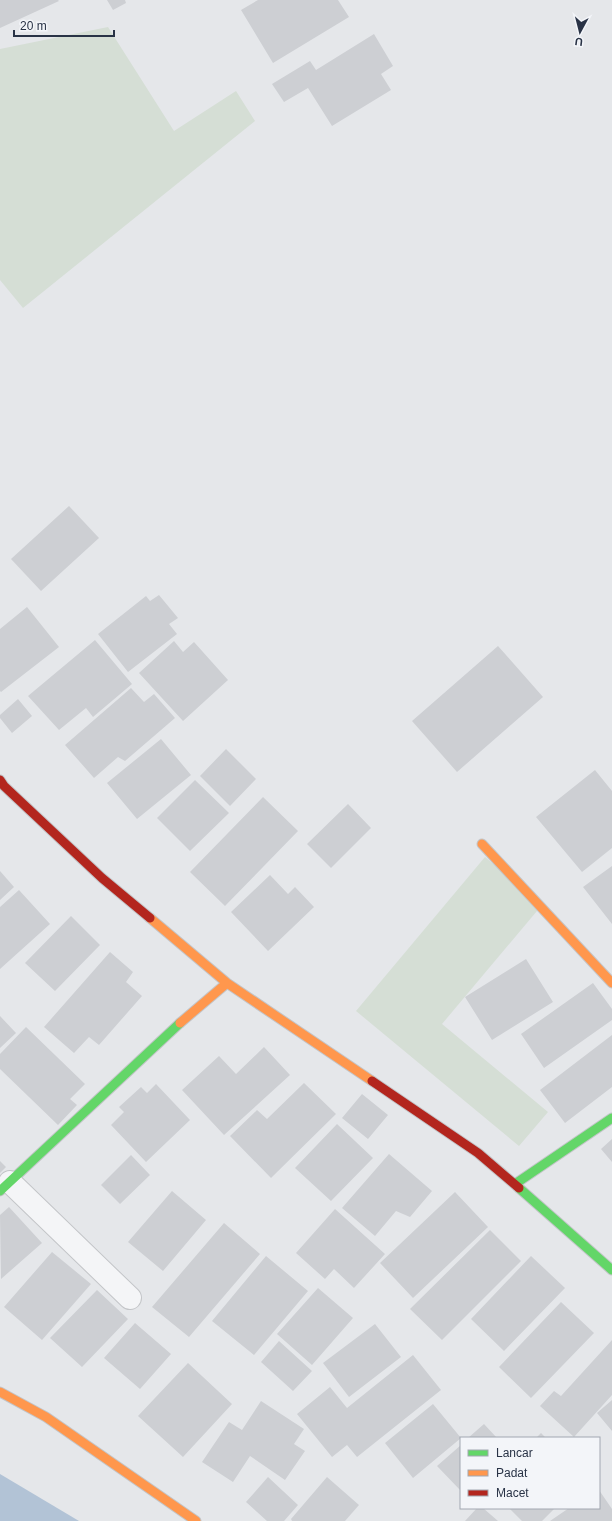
<svg xmlns="http://www.w3.org/2000/svg" width="612" height="1521" viewBox="0 0 612 1521" font-family="Helvetica,sans-serif">
	<style>
		.green { fill: #d5ded5 }
		.water { fill: #b2c3d6 }
		.building { fill: #cdcfd3 }
		.lines { fill: none; stroke-linecap: round; stroke-linejoin: round }
		.street-casing { stroke: #c3c5c8; stroke-width: 24 }
		.fast-casing { stroke: #c3c5c8; stroke-width: 11 }
		.slow-casing { stroke: #c3c5c8; stroke-width: 11 }
		.jam-casing { stroke: #c3c5c8; stroke-width: 11 }
		.street { stroke: #f4f5f7; stroke-width: 22 }
		.fast { stroke: #63d668; stroke-width: 9 }
		.slow { stroke: #ff974d; stroke-width: 9 }
		.jam { stroke: #b3261e; stroke-width: 9 }
	</style>
	<rect width="100%" height="100%" fill="#e5e7ea"/>
	<path class="green" d="M108 27 174 131 236 91 255 121 23 308 0 280V49Z
		M485 857 542 905 442 1024 548 1112 519 1146 356 1011Z"/>
	<path class="water" d="M0 1474 79 1521H0Z"/>
	<path class="building" d="M0 0H58L59 1 0 28Z
		M107 0H125L126 3 113 10Z
		M258 0H338L349 17 273 63 241 10Z
		M374 34 393 66 381 74 391 90 332 126 308 88 284 102 272 84 310 61 316 70Z
		M69 506 99 538 41 591 11 559Z
		M159 595 178 618 169 624 177 634 128 672 98 634 146 596 150 601Z
		M27 607 59 647 1 692 0 691V629Z
		M95 640 132 684 93 717 86 708 59 730 28 696Z
		M174 641 183 652 194 642 228 680 183 721 139 673Z
		M498 646 543 697 457 772 412 721Z
		M131 688 144 702 154 694 175 718 125 761 118 757 94 778 65 745Z
		M18 699 32 716 12 733 0 718V715Z
		M161 739 191 775 137 819 107 783Z
		M226 749 256 779 230 806 200 776Z
		M595 770 612 791V848L582 872 536 817Z
		M195 780 229 813 190 851 157 818Z
		M263 797 298 831 225 906 190 872Z
		M348 804 371 828 331 868 307 844Z
		M612 866V924L583 887Z
		M0 871 14 887 0 900Z
		M270 875 288 894 295 887 314 907 268 951 231 912Z
		M19 890 50 924 0 969V907Z
		M71 916 100 945 55 991 25 963Z
		M110 952 133 972 126 982 142 996 99 1045 89 1037 74 1053 44 1027Z
		M526 959 553 1002 492 1040 465 997Z
		M593 983 612 1009V1020L544 1068 521 1034Z
		M0 1016 16 1033 0 1048Z
		M26 1027 85 1084 70 1099 77 1105 58 1125 0 1069V1054Z
		M612 1035V1087L565 1123 540 1090Z
		M264 1047 290 1075 224 1135 182 1090 219 1056 236 1074Z
		M304 1083 336 1114 271 1178 230 1136 257 1110 267 1119Z
		M156 1084 190 1120 146 1162 111 1125 124 1112 119 1107 141 1087 147 1093Z
		M362 1094 388 1115 368 1139 342 1118Z
		M337 1124 373 1158 331 1201 295 1168Z
		M612 1139V1162L601 1149Z
		M389 1154 432 1191 410 1217 396 1211 375 1236 342 1208Z
		M131 1155 150 1175 120 1204 101 1185Z
		M0 1161 6 1167 0 1173Z
		M172 1191 206 1220 163 1271 128 1242Z
		M455 1192 488 1227 413 1298 380 1263Z
		M9 1207 42 1243 1 1279 0 1215Z
		M335 1209 385 1254 354 1288 334 1269 325 1279 296 1253Z
		M224 1223 260 1254 189 1337 152 1307Z
		M490 1230 521 1261 442 1340 410 1309Z
		M52 1252 91 1284 42 1340 4 1307Z
		M266 1256 308 1291 254 1355 212 1321Z
		M531 1256 565 1288 504 1351 471 1319Z
		M318 1288 353 1318 312 1365 277 1334Z
		M97 1290 128 1319 82 1367 50 1338Z
		M561 1302 594 1333 531 1398 499 1367Z
		M135 1323 171 1354 140 1389 104 1358Z
		M375 1324 401 1357 349 1397 323 1363Z
		M612 1340V1395L574 1437 540 1406 554 1391 561 1396Z
		M279 1341 312 1371 293 1391 261 1362Z
		M413 1355 441 1390 357 1457 347 1445 332 1457 297 1414 330 1387 347 1408Z
		M188 1363 232 1404 183 1457 138 1416Z
		M612 1400V1431L597 1413Z
		M261 1401 304 1429 294 1444 305 1451 285 1480 250 1456 233 1482 202 1462 229 1422 242 1430Z
		M433 1404 461 1438 413 1478 385 1443Z
		M484 1424 497 1438H468Z
		M541 1433 546 1438H536Z
		M461 1445V1491L437 1466Z
		M268 1477 298 1505 284 1521H267L246 1502Z
		M327 1477 359 1505 345 1521H292L291 1519Z
		M599 1490 612 1509V1521H550L569 1508H599Z
		M477 1508H483L498 1521H465Z
		M509 1508H554V1509L542 1521H522Z"/>
	<g class="lines">
		<defs>
			<path id="street" d="M10 1182 130 1298"/>
			<path id="fast" d="M515 1184 612 1118
				M519 1188 612 1270
				M0 1191 180 1023"/>
			<path id="slow" d="M482 844 612 983
				M150 918 227 983 372 1081
				M180 1023 227 983
				M0 1392 46 1417 196 1521"/>
			<path id="jam" d="M0 780 4 786 102 878 150 918
				M372 1081 478 1153 519 1188"/>
		</defs>
		<use href="#street" class="street-casing"/>
		<use href="#fast" class="fast-casing"/>
		<use href="#slow" class="slow-casing"/>
		<use href="#jam" class="jam-casing"/>
		<use href="#street" class="street"/>
		<use href="#fast" class="fast"/>
		<use href="#slow" class="slow"/>
		<use href="#jam" class="jam"/>
	</g>
	<rect x="460" y="1437" width="140" height="72" fill="#f3f5f9" stroke="#a2a7b1"/>
	<rect x="468" y="1450" width="20" height="6" fill="#63d668" stroke="#a2a7b1"/>
	<text x="496" y="1457" font-size="12" fill="#293346">Lancar</text>
	<rect x="468" y="1470" width="20" height="6" fill="#ff974d" stroke="#a2a7b1"/>
	<text x="496" y="1477" font-size="12" fill="#293346">Padat</text>
	<rect x="468" y="1490" width="20" height="6" fill="#b3261e" stroke="#a2a7b1"/>
	<text x="496" y="1497" font-size="12" fill="#293346">Macet</text>
	<g transform="translate(580 32) rotate(187)" stroke="#f3f5f9" stroke-width="3" paint-order="stroke">
	<path d="M0-3L7 15L0 10L-7 15Z" fill="#293346"/>
	<text y="-6" font-size="11" font-weight="bold" text-anchor="middle" fill="#293346">U</text>
	</g>
	<path d="M14 30v6h100v-6" fill="none" stroke="#293346" stroke-width="2"/>
	<text x="20" y="30" font-size="12" fill="#293346" stroke="#f3f5f9" stroke-width="3" paint-order="stroke">20 m</text>
</svg>
